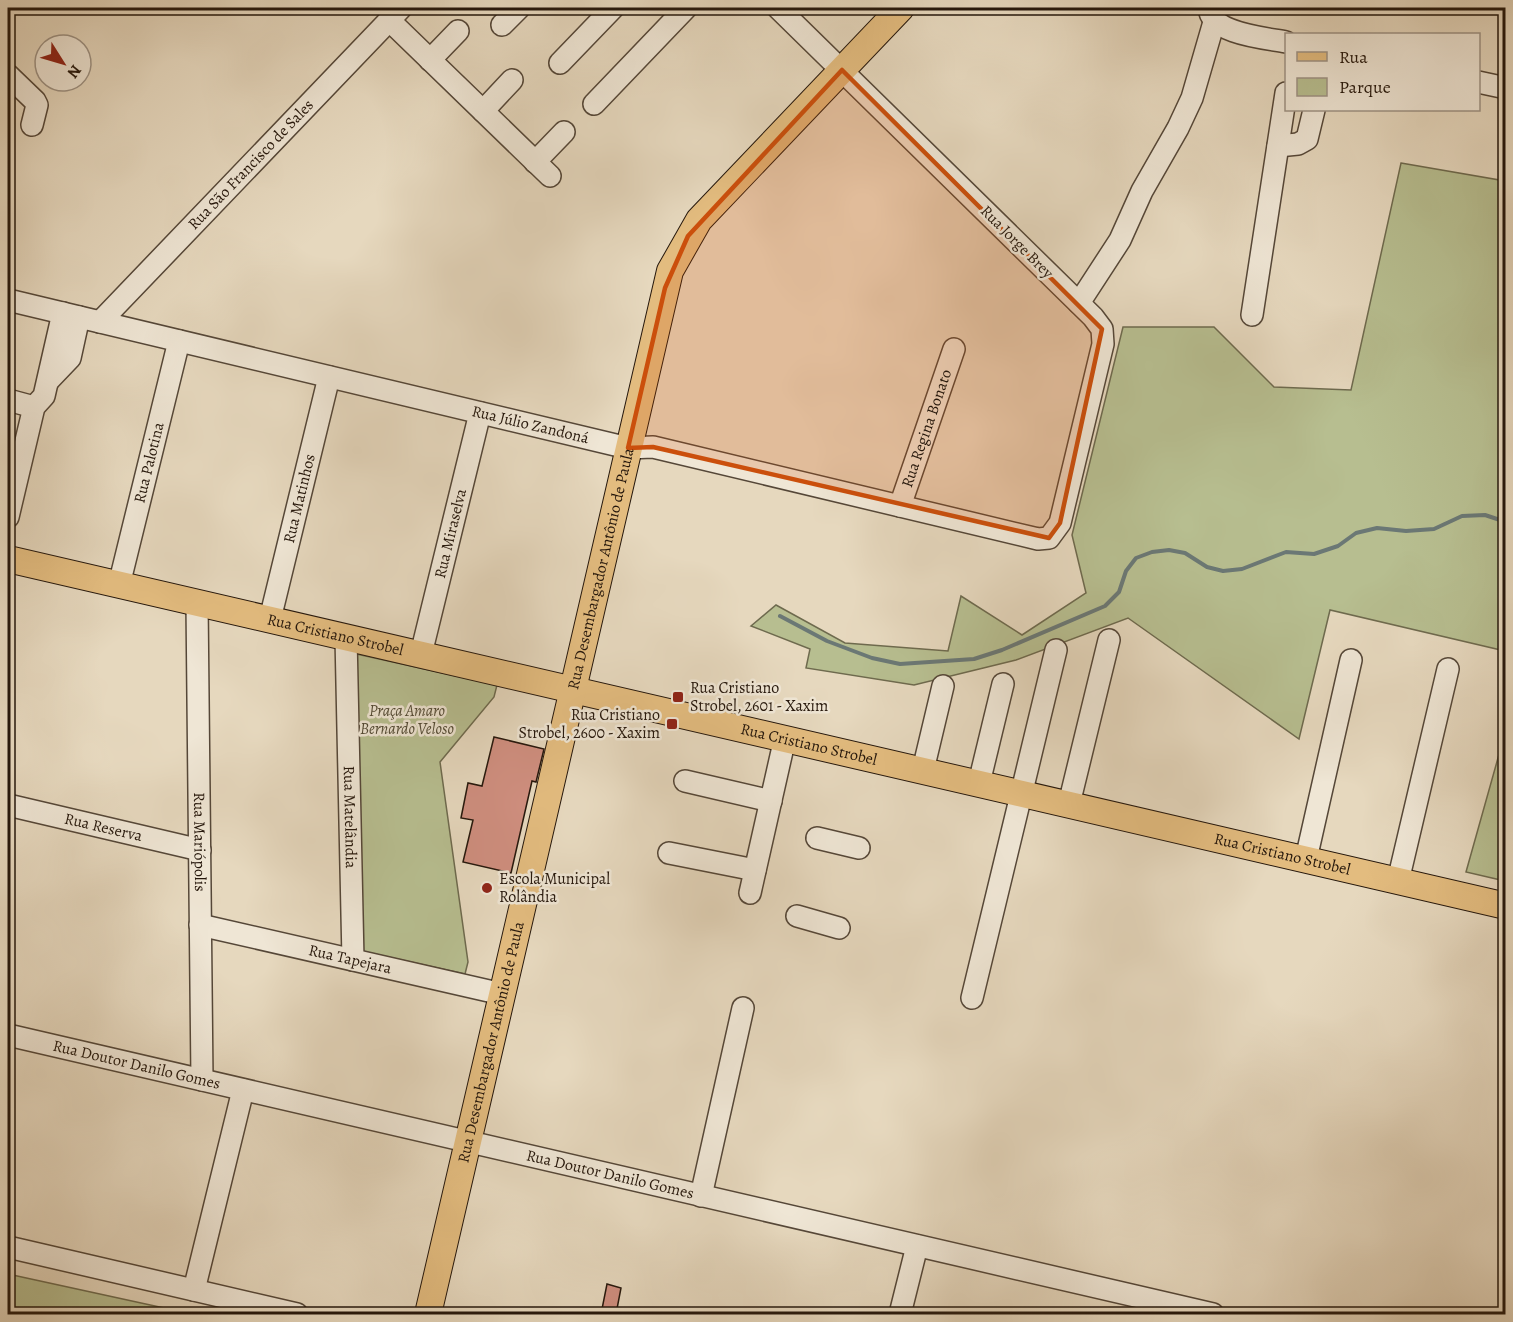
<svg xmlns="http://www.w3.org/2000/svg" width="1513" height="1322" viewBox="0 0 1513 1322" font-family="Alegreya,serif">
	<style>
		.green { fill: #b7be90; stroke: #6e6a4e; stroke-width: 1.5 }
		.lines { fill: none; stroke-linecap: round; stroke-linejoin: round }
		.stream { stroke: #6b7875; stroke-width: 4 }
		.building { fill: #d08f80; stroke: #25170c; stroke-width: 1.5 }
		.minor-casing { stroke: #554738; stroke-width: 24 }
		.major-casing { stroke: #25170c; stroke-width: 28 }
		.minor { stroke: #efe6d5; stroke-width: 21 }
		.major { stroke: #e3bc7f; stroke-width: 26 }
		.marked { fill: #cb4f0c; fill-opacity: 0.2; stroke: #cb4f0c; stroke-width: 4.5; stroke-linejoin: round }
		.poi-dot { fill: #8f2418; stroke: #efe6d5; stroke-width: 2 }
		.labels { text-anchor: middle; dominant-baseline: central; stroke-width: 5; stroke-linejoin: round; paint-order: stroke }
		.street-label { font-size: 16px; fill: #25170c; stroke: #efe6d5 }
		.poi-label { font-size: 16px; fill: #25170c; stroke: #efe6d5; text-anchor: start }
		.park-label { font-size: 16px; font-style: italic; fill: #514934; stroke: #efe6d5 }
	</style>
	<rect width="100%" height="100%" fill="#e6d8be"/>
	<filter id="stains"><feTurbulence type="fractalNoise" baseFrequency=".00333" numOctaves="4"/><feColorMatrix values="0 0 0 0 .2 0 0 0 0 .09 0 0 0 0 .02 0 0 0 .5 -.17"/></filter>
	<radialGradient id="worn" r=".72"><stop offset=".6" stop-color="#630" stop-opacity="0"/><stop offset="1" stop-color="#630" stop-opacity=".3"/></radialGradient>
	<path class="green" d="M1401 163 1505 181V651L1330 610 1299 739 1128 618 1016 660 914 685 806 668 810 649 751 626 776 605 845 643 948 651 961 596 1022 635 1086 593 1072 535 1123 327H1214L1274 387 1351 390Z
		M352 653 497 685 494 697 440 762 468 962 465 974 361 951Z
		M1505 733V881L1466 872Z
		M8 1274 187 1313 195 1314H8Z"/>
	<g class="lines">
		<path class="stream" d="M780 616 827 641 872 658 900 664 974 659 1002 650 1105 606 1119 592 1126 571 1136 558 1152 552 1169 550 1185 553 1207 567 1223 571 1242 569 1286 552 1314 554 1338 546 1356 533 1377 528 1406 531 1434 529 1462 516 1485 515 1506 522"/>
	</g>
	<path class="building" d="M494 737 544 749 536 782 532 781 511 873 463 862 473 820 461 818 468 783 482 786Z
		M607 1284 621 1288 616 1314H601Z"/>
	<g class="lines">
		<defs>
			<g id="minor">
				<path d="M1209 8C1211 34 1265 38 1286 42"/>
				<path d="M389 20 550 176"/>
				<path d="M502 25 519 8"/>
				<path d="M430 60 458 31"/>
				<path d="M560 63 613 8"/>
				<path d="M8 75 35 101 37 105 32 125"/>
				<path d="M1478 82 1506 88"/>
				<path d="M594 104 686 8"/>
				<path d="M483 111 512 80"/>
				<path d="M1278 146 1298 144 1307 139 1314 110"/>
				<path d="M535 162 564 132"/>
				<path id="s1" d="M8 300 628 448 653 447 1038 539 1049 538 1060 523 1103 344 1102 329 1093 317 778 8"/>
				<path d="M1079 303 1120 240 1142 191 1178 128 1192 98 1214 22"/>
				<path d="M1252 315 1286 93"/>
				<path id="s2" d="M100 322 401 8"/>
				<path d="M48 381 70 358 79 317"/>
				<path d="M8 400 34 407"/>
				<path id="s3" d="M900 506 954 349"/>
				<path d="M8 517 34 407 44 396 63 313"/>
				<path id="s4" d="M119 585 179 341"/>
				<path id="s5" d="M197 602 202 1080"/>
				<path id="s6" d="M270 619 329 377"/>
				<path id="s7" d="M346 637 353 960"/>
				<path id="s8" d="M421 654 480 413"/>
				<path d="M923 770 943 686"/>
				<path d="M685 781 771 801"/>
				<path d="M979 783 1003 684"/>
				<path d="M1069 804 1109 640"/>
				<path id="s9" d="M8 805 200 850"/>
				<path d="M817 838 859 848"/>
				<path d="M669 853 755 870"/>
				<path d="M1306 859 1351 660"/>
				<path d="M1398 881 1448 669"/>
				<path d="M750 893 785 738"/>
				<path d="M797 916 839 928"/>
				<path id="s10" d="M200 925 502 994"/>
				<path d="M972 998 1056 650"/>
				<path id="s11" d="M8 1035 1213 1314"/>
				<path d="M701 1196 743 1008"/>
				<path d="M8 1247 297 1314"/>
				<path d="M194 1290 243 1090"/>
				<path d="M900 1314 917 1246"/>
			</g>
			<g id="major">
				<path id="s12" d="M8 559 1506 906"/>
				<path id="s13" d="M428 1314 670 271 699 220 901 8"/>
			</g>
		</defs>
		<use href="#minor" class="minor-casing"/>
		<use href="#major" class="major-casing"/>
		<use href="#minor" class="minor"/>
		<use href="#major" class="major"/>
	</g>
	<path class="marked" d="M842 70 1102 329 1060 523 1049 538 653 447 628 448 665 288 688 236Z"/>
	<g class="poi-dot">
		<rect x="672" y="691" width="12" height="12" rx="3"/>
		<rect x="666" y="718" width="12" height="12" rx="3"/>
		<circle cx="487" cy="888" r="6"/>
	</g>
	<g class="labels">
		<g class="street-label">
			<text stroke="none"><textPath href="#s2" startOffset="218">Rua São Francisco de Sales</textPath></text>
			<text transform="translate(1017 242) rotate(45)">Rua Jorge Brey</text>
			<text stroke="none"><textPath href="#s1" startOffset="537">Rua Júlio Zandoná</textPath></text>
			<text stroke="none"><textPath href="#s3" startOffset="82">Rua Regina Bonato</textPath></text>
			<text stroke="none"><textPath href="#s4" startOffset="126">Rua Palotina</textPath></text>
			<text stroke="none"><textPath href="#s6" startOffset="124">Rua Matinhos</textPath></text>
			<text stroke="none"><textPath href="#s8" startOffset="124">Rua Miraselva</textPath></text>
			<text stroke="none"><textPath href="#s13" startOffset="765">Rua Desembargador Antônio de Paula</textPath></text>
			<text stroke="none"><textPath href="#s12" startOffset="336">Rua Cristiano Strobel</textPath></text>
			<text stroke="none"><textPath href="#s12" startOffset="822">Rua Cristiano Strobel</textPath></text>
			<text stroke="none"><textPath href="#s7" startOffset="180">Rua Matelândia</textPath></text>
			<text stroke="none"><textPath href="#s9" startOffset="98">Rua Reserva</textPath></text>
			<text stroke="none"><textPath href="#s5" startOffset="240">Rua Mariópolis</textPath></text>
			<text stroke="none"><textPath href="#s12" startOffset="1308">Rua Cristiano Strobel</textPath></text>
			<text stroke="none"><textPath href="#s10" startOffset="154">Rua Tapejara</textPath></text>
			<text stroke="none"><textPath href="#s13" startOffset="279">Rua Desembargador Antônio de Paula</textPath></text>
			<text stroke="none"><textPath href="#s11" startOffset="132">Rua Doutor Danilo Gomes</textPath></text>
			<text stroke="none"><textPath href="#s11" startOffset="618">Rua Doutor Danilo Gomes</textPath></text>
		</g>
		<g class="poi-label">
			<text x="690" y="688">Rua Cristiano<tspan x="690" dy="18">Strobel, 2601 - Xaxim</tspan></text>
			<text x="660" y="715" text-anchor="end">Rua Cristiano<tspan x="660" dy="18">Strobel, 2600 - Xaxim</tspan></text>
			<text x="499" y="879">Escola Municipal<tspan x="499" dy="18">Rolândia</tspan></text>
		</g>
		<g class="park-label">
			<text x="407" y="711">Praça Amaro<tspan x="407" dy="18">Bernardo Veloso</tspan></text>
		</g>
	</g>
	<rect width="1513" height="1322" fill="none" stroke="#e6d8be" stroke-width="30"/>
	<rect x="9" y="9" width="1495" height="1304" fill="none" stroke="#25170c" stroke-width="3"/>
	<rect x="15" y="15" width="1483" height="1292" fill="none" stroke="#25170c" stroke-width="1.5"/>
	<rect x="1285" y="33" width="195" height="78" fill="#efe6d5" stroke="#9e9385" stroke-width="1.5"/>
	<rect x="1297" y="52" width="30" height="9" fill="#e3bc7f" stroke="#9e9385" stroke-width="1.5"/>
	<text x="1339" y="63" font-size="18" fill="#25170c">Rua</text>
	<rect x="1297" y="78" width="30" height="18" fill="#b7be90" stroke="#9e9385" stroke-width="1.5"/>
	<text x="1339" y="93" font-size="18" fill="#25170c">Parque</text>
	<g transform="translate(63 63) rotate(127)"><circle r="28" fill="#efe6d5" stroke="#9e9385" stroke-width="1.5"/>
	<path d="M0-4.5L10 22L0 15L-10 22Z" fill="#8f2418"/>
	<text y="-9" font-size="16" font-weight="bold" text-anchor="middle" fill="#25170c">N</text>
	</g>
	<rect width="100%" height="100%" filter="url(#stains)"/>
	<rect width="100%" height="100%" fill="url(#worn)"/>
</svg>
